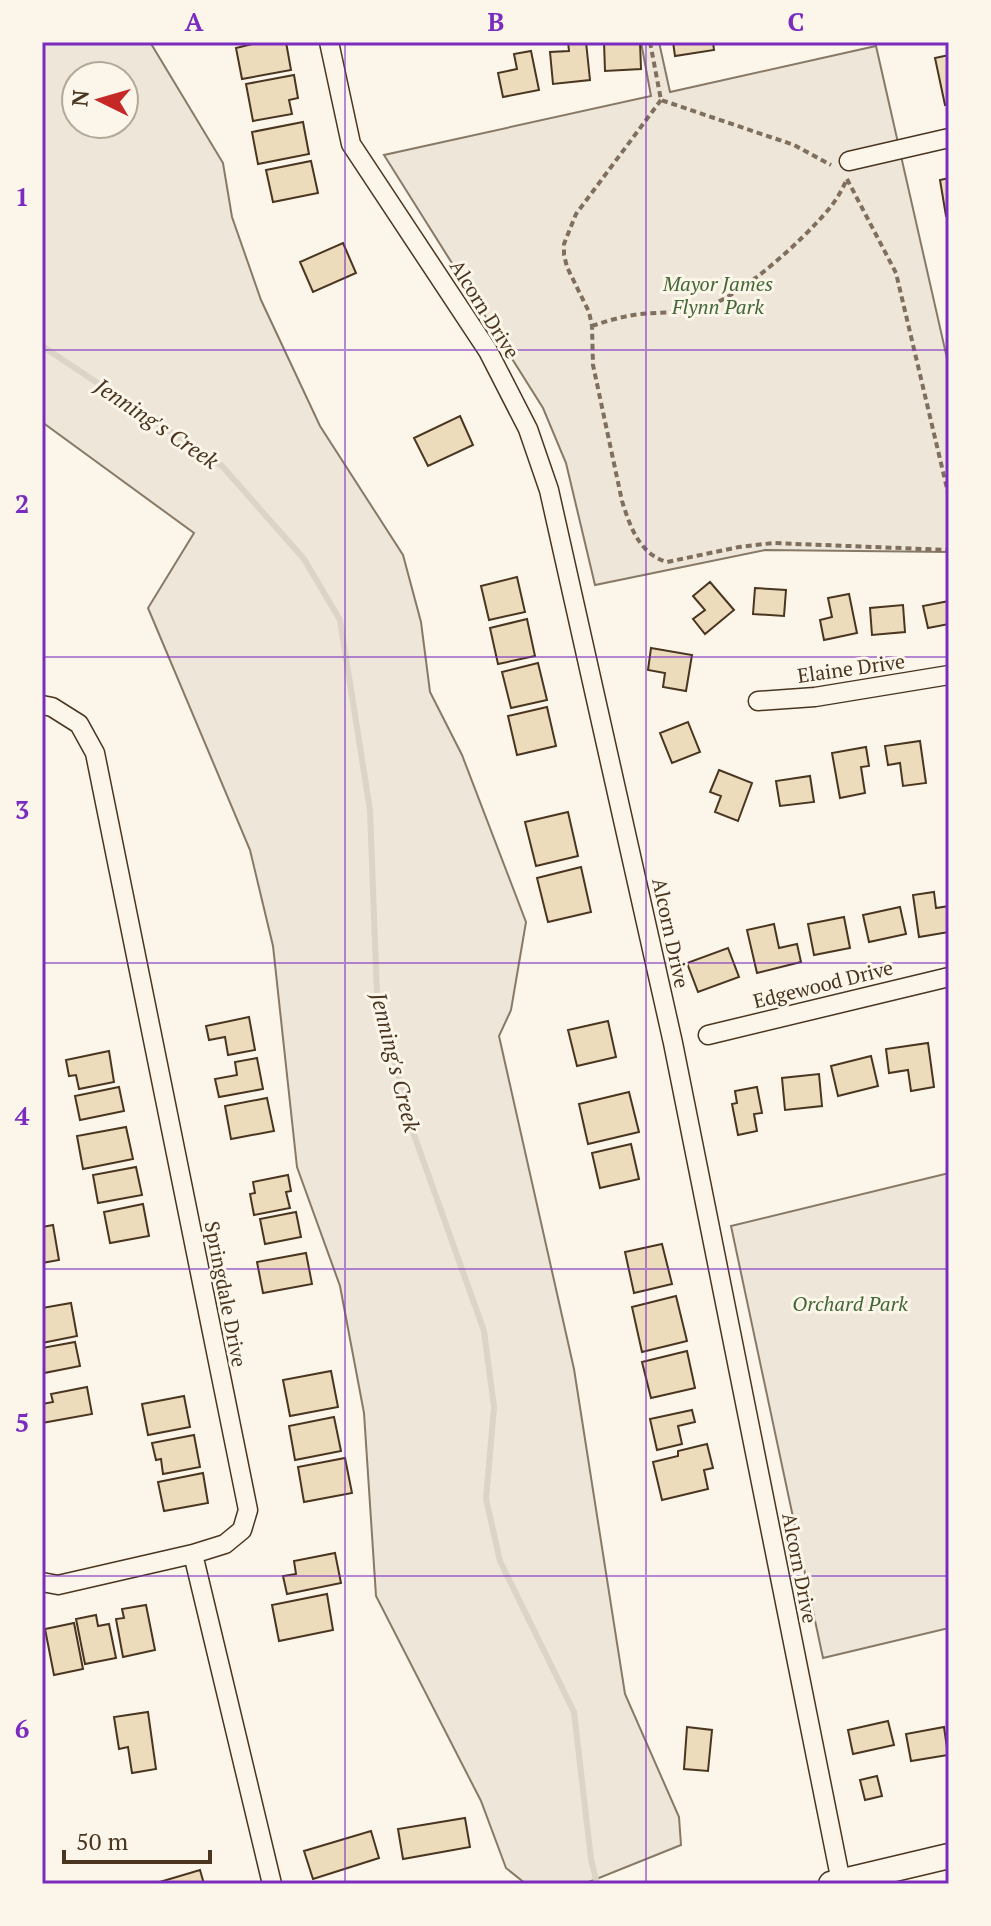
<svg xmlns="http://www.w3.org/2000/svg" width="991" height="1926" viewBox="0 0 991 1926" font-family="'PT Serif',serif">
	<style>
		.green { fill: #ede6d9; stroke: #887966; stroke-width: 2; fill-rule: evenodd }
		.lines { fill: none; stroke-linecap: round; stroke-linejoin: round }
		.stream { stroke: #dcd4c6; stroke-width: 6 }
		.building { fill: #ecdcbc; stroke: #4a3520; stroke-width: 2 }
		.minor-casing { stroke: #4a3520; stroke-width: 21 }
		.secondary-casing { stroke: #4a3520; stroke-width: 27 }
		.path { stroke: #7f6f5c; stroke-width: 4; stroke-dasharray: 6 4; stroke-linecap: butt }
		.minor { stroke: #fbf6e9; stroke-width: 18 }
		.secondary { stroke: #fbf6e9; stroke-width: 24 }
		.grid { fill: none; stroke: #7b2cbf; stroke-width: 2; stroke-opacity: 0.55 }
		.labels { text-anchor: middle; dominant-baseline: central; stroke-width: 6; stroke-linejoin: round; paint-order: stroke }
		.park-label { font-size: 20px; font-style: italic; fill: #436837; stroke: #fbf6e9 }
		.street-label { font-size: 20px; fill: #4a3520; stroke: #fbf6e9 }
		.water-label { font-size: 22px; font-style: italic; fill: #4a3520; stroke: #fbf6e9 }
		.neatline { fill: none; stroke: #7b2cbf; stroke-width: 3 }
		.grid-label { font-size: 26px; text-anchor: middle; font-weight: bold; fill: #7b2cbf }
	</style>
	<rect width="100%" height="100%" fill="#fbf6e9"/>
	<path class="green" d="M42 42H150L223 163 232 217 261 300 320 426 403 555 421 622 430 692 462 755 526 922 511 1010 499 1036 574 1369 625 1694 679 1817 681 1845 584 1884H526L506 1868 481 1801 376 1596 364 1413 340 1286 297 1167 273 946 250 850 148 608 194 533 42 422ZM76 76H124V124H76Z
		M641 42H659L670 92 876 46 949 367V552L765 550 595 585 566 463 543 408 384 155 651 96Z
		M949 1173V1628L823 1658 731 1226Z"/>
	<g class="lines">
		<path class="stream" d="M42 346 222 466 304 559 340 620 370 810 377 995 413 1132 484 1331 494 1407 486 1499 500 1561 574 1712 591 1859 597 1884"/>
	</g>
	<path class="building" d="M251 42H286L291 70 242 79 236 48 252 44Z
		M568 42H586L590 80 553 84 550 52 569 51Z
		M604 42H640L641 69 605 71Z
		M673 42H713L714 50 675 56Z
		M531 51 539 90 503 97 498 73 517 69 514 54Z
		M949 55V104L945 105 935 58Z
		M294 75 298 98 289 100 292 114 253 121 246 84Z
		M303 122 309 154 258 164 252 132Z
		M311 161 318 193 273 202 266 170Z
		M949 178V216H946L940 180Z
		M343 243 356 273 313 292 300 262Z
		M460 416 473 445 428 466 414 438Z
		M517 577 525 612 489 620 481 586Z
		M710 582 734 610 705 634 693 619 705 610 693 596Z
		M755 588 786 590 784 616 753 614Z
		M849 594 857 633 824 640 820 620 832 617 828 598Z
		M949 601V624L928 628 923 606Z
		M903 605 905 632 872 635 870 608Z
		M527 619 535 656 498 664 490 628Z
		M651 648 692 655 686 691 663 687 665 673 648 670Z
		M538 663 547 700 511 708 502 672Z
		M547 707 556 746 517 755 508 716Z
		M688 722 700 752 672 763 660 733Z
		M920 741 926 783 903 786 900 763 888 765 885 746Z
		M866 747 869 766 861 767 865 793 840 798 832 753Z
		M719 770 752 783 738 821 715 812 721 796 710 792Z
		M810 776 814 802 780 806 776 781Z
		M568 812 578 856 536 866 525 822Z
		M581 867 591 912 548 922 537 878Z
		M934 892 936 908 949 906V932L919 937 913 895Z
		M900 907 906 934 869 942 863 915Z
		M844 917 850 948 814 955 808 924Z
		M774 924 779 948 797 944 801 962 757 973 747 930Z
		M728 948 739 977 698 992 687 963Z
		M249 1017 255 1050 228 1055 225 1037 209 1040 206 1026Z
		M608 1021 616 1057 577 1066 568 1030Z
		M928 1043 934 1087 911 1091 908 1070 889 1073 886 1049Z
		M109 1051 114 1082 79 1089 76 1075 69 1076 66 1060Z
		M871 1056 878 1086 838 1096 831 1066Z
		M257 1058 263 1089 219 1097 215 1079 237 1075 235 1062Z
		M819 1074 822 1106 785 1110 782 1078Z
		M119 1087 124 1111 80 1120 75 1096Z
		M757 1087 762 1113 754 1114 757 1131 738 1135 732 1104 737 1103 735 1091Z
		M629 1092 639 1132 588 1144 579 1104Z
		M267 1098 274 1131 231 1139 225 1106Z
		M126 1127 133 1159 83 1169 77 1136Z
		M631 1144 639 1179 600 1188 592 1153Z
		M136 1167 142 1195 98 1203 93 1175Z
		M288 1175 291 1191 286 1192 290 1208 254 1215 250 1194 255 1193 253 1182Z
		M143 1204 149 1236 110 1243 104 1212Z
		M296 1212 301 1237 265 1244 260 1219Z
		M53 1225 59 1260 42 1263V1227Z
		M662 1244 672 1284 634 1293 625 1252Z
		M306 1253 312 1284 263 1293 257 1262Z
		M676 1296 687 1341 642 1352 632 1307Z
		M71 1303 77 1336 42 1343V1308Z
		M75 1342 80 1366 44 1373 42 1369V1348Z
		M687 1351 695 1388 651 1398 642 1362Z
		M331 1371 338 1407 290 1416 283 1380Z
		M87 1387 92 1414 42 1423V1404L53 1402 51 1394Z
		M184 1396 190 1427 148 1435 142 1404Z
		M692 1410 695 1422 678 1426 682 1444 657 1450 650 1419Z
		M334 1417 341 1451 295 1460 289 1426Z
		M194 1435 200 1467 163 1474 161 1459 156 1460 152 1443Z
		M707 1444 713 1468 704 1470 708 1489 662 1500 653 1462 678 1456V1451Z
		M345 1458 352 1493 304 1502 298 1467Z
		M203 1473 208 1503 164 1511 158 1482Z
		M335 1553 341 1583 287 1594 283 1576 296 1574 294 1561Z
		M327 1594 333 1630 279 1641 272 1605Z
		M146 1605 155 1650 123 1657 116 1619 124 1618 122 1609Z
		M96 1615 98 1626 109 1624 116 1658 85 1664 76 1619Z
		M74 1623 83 1669 54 1675 45 1629Z
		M148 1712 156 1769 132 1773 128 1747 119 1749 114 1717Z
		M888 1721 894 1745 853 1754 848 1730Z
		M687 1727 712 1730 708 1771 684 1769Z
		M944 1727 948 1755 911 1761 906 1734Z
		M877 1776 882 1796 865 1800 860 1780Z
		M465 1818 470 1847 403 1859 398 1829Z
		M371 1831 379 1858 313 1879 304 1851Z
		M200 1870 204 1884H153Z"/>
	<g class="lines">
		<defs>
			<path id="minor" d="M329 42 351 144 488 351 528 429 549 490 673 1043 841 1882
				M849 161 949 138
				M758 701 815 697 949 675
				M42 705 52 707 79 724 95 753 248 1510 242 1530 225 1544 193 1554 272 1884
				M708 1035 949 977
				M42 1582 58 1585 193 1554"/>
			<path id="secondary" d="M831 1884 949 1856"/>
		</defs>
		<use href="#minor" class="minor-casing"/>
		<use href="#secondary" class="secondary-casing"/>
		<path class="path" d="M650 42 661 100 794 145 831 165
			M661 100 576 214 564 244V255L567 267 589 312 592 326 593 365 622 501C630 526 639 554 667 562L739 547 773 543 949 550
			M847 179 896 273 949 497
			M592 326C607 321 623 316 640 314 662 312 686 313 707 306 742 296 804 239 828 210 836 201 842 190 847 179"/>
		<use href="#minor" class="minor"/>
		<use href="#secondary" class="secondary"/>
	</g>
	<path class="grid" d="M345 42V1884M646 42V1884M42 350H949M42 657H949M42 963H949M42 1269H949M42 1576H949"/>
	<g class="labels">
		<g class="park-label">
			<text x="718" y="283">Mayor James<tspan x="718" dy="23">Flynn Park</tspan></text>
			<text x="850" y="1303">Orchard Park</text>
		</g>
		<g class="street-label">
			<text transform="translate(485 309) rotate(58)">Alcorn Drive</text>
			<text transform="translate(851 668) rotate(-8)">Elaine Drive</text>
			<text transform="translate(671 933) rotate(78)">Alcorn Drive</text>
			<text transform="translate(823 984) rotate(-14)">Edgewood Drive</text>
			<text transform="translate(226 1294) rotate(79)">Springdale Drive</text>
			<text transform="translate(800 1568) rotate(79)">Alcorn Drive</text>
		</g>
		<g class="water-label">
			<text transform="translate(157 423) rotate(34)">Jenning's Creek</text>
			<text transform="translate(396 1062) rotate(76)">Jenning's Creek</text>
		</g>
	</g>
	<rect width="991" height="1926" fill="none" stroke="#fbf6e9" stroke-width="88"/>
	<g transform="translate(100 100) rotate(275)"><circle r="38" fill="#fbf6e9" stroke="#b4a999" stroke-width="2"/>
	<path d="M0-6L14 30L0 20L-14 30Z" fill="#c62828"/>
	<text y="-12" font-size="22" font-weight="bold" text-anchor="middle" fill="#4a3520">N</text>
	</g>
	<path d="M64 1850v12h146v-12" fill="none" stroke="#4a3520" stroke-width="4"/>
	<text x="76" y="1850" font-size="24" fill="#4a3520" stroke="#fbf6e9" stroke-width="6" paint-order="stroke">50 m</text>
	<rect x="44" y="44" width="903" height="1838" class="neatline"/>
	<g class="grid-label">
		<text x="194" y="31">A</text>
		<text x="496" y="31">B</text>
		<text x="796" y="31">C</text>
		<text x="22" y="206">1</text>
		<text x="22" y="513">2</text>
		<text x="22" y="819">3</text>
		<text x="22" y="1125">4</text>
		<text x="22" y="1432">5</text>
		<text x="22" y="1738">6</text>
	</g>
</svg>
